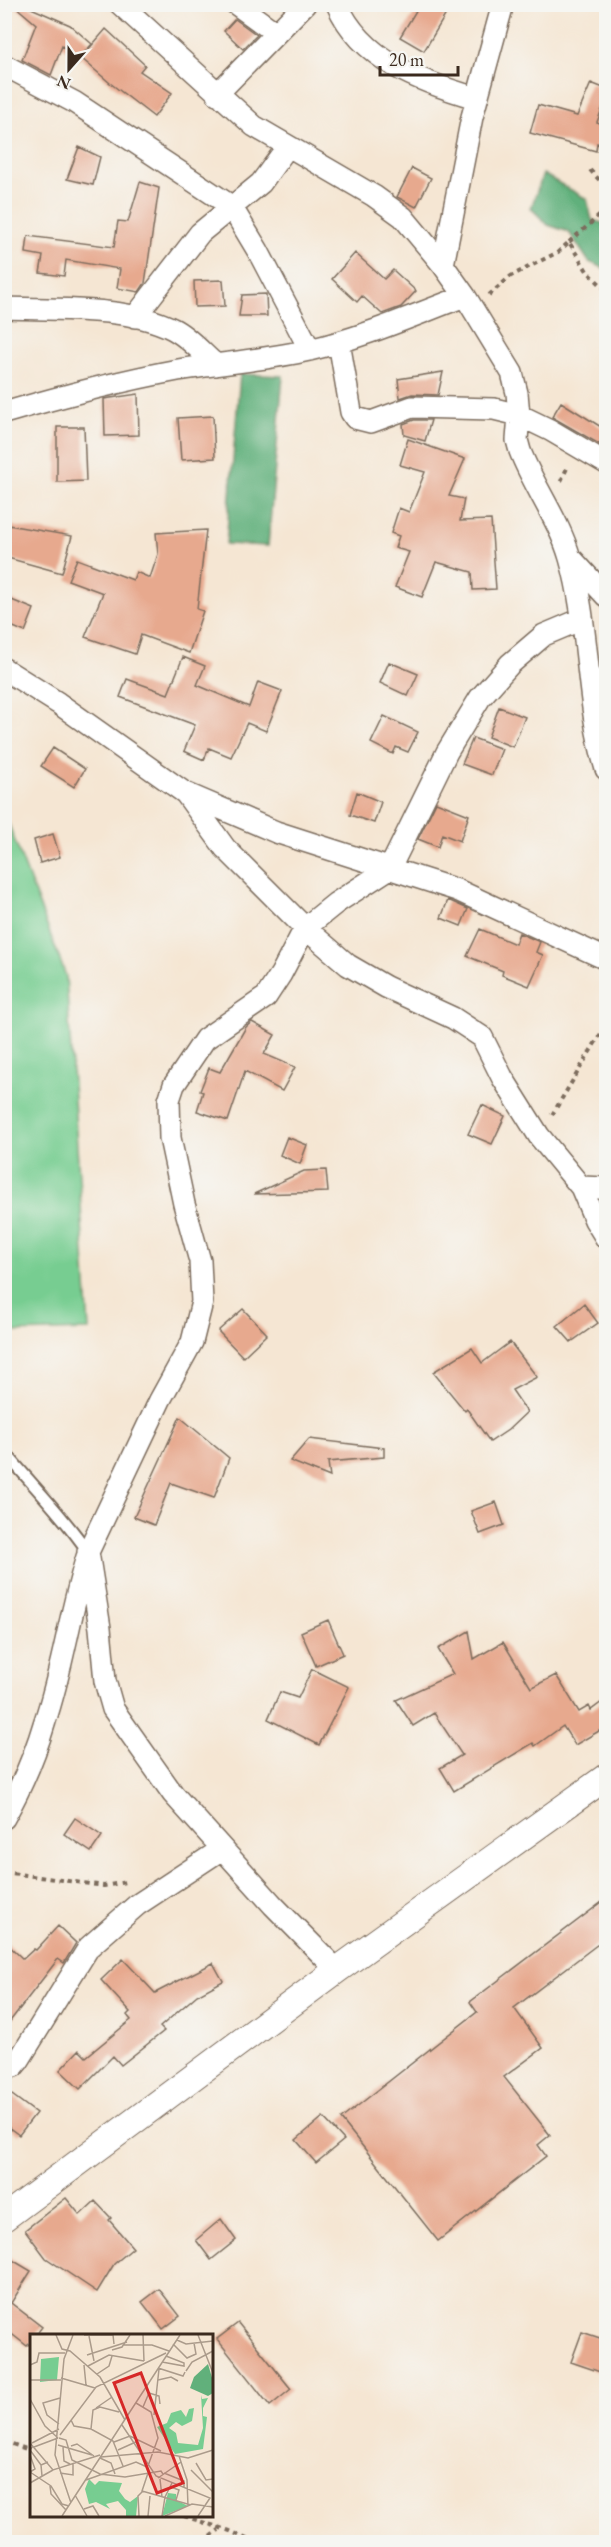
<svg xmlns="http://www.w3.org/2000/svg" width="611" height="2547" viewBox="0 0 611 2547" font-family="'EB Garamond',serif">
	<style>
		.green { fill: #77cd91; stroke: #597c58; stroke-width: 1.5 }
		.forest { fill: #61b07b; stroke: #4e6d4c; stroke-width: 1.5 }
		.building { fill: #e7a98e }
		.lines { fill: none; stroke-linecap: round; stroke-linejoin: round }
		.service-casing { stroke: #7c6c5d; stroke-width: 14 }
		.minor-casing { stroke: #7c6c5d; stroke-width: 24 }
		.tertiary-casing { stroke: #7c6c5d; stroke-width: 28 }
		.path { stroke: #7c6c5d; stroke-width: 4; stroke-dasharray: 4.5 4.5; stroke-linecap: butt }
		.service { stroke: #fff; stroke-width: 10 }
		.minor { stroke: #fff; stroke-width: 21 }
		.tertiary { stroke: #fff; stroke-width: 26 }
		.inset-road { fill: none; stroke: #ab9b8b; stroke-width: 1.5 }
		.view { fill: #d62828; fill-opacity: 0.15; stroke: #d62828; stroke-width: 3 }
		.inset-edge { fill: none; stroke: #3b2a1e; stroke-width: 3 }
	</style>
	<rect width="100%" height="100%" fill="#f6f6f2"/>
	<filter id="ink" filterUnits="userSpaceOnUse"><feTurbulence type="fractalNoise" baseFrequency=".0167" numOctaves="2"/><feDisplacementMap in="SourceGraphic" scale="12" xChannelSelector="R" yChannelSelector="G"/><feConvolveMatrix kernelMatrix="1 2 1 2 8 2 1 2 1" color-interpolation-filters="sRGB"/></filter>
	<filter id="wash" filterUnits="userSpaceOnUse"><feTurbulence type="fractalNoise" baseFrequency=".008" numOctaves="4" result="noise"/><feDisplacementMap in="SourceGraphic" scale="24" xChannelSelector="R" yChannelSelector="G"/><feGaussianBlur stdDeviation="1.35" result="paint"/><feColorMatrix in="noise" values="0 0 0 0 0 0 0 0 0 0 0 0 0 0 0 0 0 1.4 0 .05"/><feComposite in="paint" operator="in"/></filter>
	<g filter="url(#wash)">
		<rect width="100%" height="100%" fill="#f5e6d3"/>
		<path class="green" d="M4 812 66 976 89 1330 10 1332 5 1326Z"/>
		<path class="forest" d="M543 174 587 199 592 220 606 224V269L589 262 569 232 548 225 531 208Z
			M240 374 283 376 268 546 226 544Z"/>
		<g id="blocks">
			<path class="building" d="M17 4H22L70 25 92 44 78 60 62 46 51 75 22 60 36 24 15 6Z
				M420 4H452L424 51 400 37Z
				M235 19 257 35 243 49 224 31Z
				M106 29 145 65 140 71 172 93 154 117 110 83 81 58Z
				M591 83 606 89V99L597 122 606 125V146L597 143 596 151 530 133 538 105 577 116Z
				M79 147 100 157 93 185 67 179Z
				M412 168 431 178 416 207 397 197Z
				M140 182 159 188 145 283 139 292 117 288 120 269 66 260 64 276 40 273 43 256 26 253 28 236 114 247 118 221 128 222Z
				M355 253 384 279 393 270 416 291 401 307 382 314 362 296 357 302 332 279Z
				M223 280 225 306 195 307 194 281Z
				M266 294 267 316H239L242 295Z
				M443 372 438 395 412 394 400 398 398 379Z
				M138 394 139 435 105 436 104 399Z
				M561 402 606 430V448L552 417Z
				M213 416 215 458 181 460 178 418Z
				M414 420H431L425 441 404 435 403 424Z
				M57 427H84L86 481 57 482Z
				M408 439 465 459 449 496 464 499 460 521 491 520 496 589 473 590 472 572 436 562 422 597 395 587 409 552 395 548 399 536 391 533 399 508 409 512 425 472 400 465Z
				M8 525 72 536 62 573 4 557Z
				M206 530 197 609 203 611 189 653 141 635 135 654 85 637 103 593 68 580 77 559 133 580 136 572 150 578 158 554 156 533Z
				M4 597 34 609 25 632 4 623Z
				M183 657 205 666 197 685 249 707 258 682 282 691 266 731 247 723 231 757 209 748 204 760 184 751 195 725 120 697 127 679 168 694Z
				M389 662 418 674 408 696 380 683Z
				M499 707 525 717 513 747 488 737Z
				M384 716 418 732 408 752 396 747 393 754 371 743Z
				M473 738 502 749 492 775 462 764Z
				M53 748 85 769 74 787 41 766Z
				M357 792 381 802 374 823 350 815Z
				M436 802 469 815 460 841 442 834 438 847 418 839Z
				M53 834 60 857 40 863 34 840Z
				M448 900 468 909 461 926 441 918Z
				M480 929 515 944 519 933 540 942 536 952 543 955 529 986 502 975 503 971 467 956Z
				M252 1022 275 1035 264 1054 295 1067 282 1091 245 1071 228 1121 197 1111 203 1092 200 1091 209 1068 220 1072 246 1027Z
				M482 1105 505 1116 492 1144 468 1134Z
				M287 1137 307 1145 300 1164 280 1155Z
				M326 1170 328 1192 254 1194 304 1171Z
				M584 1304 598 1323 571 1342 557 1326Z
				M243 1309 267 1334 243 1357 218 1331Z
				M510 1342 537 1377 512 1390 527 1412 508 1430 490 1442 467 1409 465 1411 433 1372 472 1348 482 1363Z
				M180 1417 229 1458 214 1498 171 1483 154 1525 134 1517Z
				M309 1439 384 1448V1457L328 1462 330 1477 290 1461Z
				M496 1502 504 1525 480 1534 471 1511Z
				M328 1620 343 1654 316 1666 301 1632Z
				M469 1631 474 1659 503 1642 531 1688 556 1675 579 1712 589 1706 591 1710 606 1699V1727L575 1745 563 1726 535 1746 533 1743 454 1791 440 1768 462 1755 434 1713 413 1726 396 1700 453 1674 438 1649Z
				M312 1669 349 1687 319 1745 268 1719 280 1692 298 1698Z
				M75 1818 102 1836 91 1852 64 1834Z
				M606 1899V1938L514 2008 543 2048 504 2077 550 2135 538 2145 546 2156 438 2241 341 2119 477 2012 470 2002Z
				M58 1926 76 1943 64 1963 58 1959 4 2029V1941L23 1959 34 1949 36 1950Z
				M123 1959 155 1993 213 1963 223 1981 197 1995 160 2027 164 2031 121 2065 113 2056 80 2089 60 2070 79 2050 86 2057 131 2020 127 2015 130 2012 101 1980Z
				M4 2089 36 2113 19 2135 4 2124Z
				M323 2117 344 2140 316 2163 296 2140Z
				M66 2198 80 2215 95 2201 111 2218 109 2220 133 2248 114 2264 97 2292 46 2258 25 2230Z
				M221 2219 236 2240 211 2260 196 2240Z
				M4 2255 31 2271 11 2303 42 2327 35 2336H32V2341L27 2346 4 2328Z
				M159 2289 180 2316 163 2329 142 2302Z
				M238 2323 291 2389 270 2406 217 2339Z
				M582 2332 606 2340V2374L571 2362Z"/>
		</g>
	</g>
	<g filter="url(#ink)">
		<use href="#blocks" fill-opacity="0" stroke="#7c6c5d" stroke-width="1.5"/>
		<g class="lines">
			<defs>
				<path id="service" d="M4 1451C32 1485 64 1516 88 1552"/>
				<path id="minor" d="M120 4 254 126 374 196 403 217 443 265 465 296 512 373 517 393 519 415 517 440 520 451C534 487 559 520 570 558 590 627 585 700 606 769
					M236 4 276 33
					M337 4C362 61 421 82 476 98
					M4 65 74 102 231 206 258 251 310 350
					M217 94 305 4
					M443 265 472 117 503 4
					M4 308C55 310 128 306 173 329 189 337 203 354 216 365
					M135 317 200 233 261 183 288 146
					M339 342 351 412 355 418 371 422 412 407 494 409 519 415 550 430 606 463
					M4 413C62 396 119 381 178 370 221 363 266 360 309 350 362 338 414 315 465 296
					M570 557 606 596
					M4 669 58 703 185 793 276 832 457 890 606 959
					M186 794 225 848 305 928 348 965 386 987 453 1018 482 1037 502 1077 539 1136 581 1187 595 1220 606 1238
					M581 1187 606 1188
					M4 1818C21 1788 35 1755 45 1721 63 1668 70 1611 87 1557
					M337 1970 273 1905 173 1794 113 1709 105 1681 100 1628 88 1552 160 1400 192 1342 202 1302 200 1261 184 1204 170 1138 169 1100 174 1085 205 1039 266 997 281 974 305 928 336 903 390 868 447 752 480 698 510 664 544 635 582 619
					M4 2069 14 2066 19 2060 89 1947 137 1905 222 1849"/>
				<path id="tertiary" d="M4 2218 337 1970 606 1777"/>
			</defs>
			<use href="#service" class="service-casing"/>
			<use href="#minor" class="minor-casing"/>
			<use href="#tertiary" class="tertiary-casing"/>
			<path class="path" d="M590 170 606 187
				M569 242 606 210
				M489 295 511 276 558 252 569 242 587 271 606 290
				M561 481 568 466
				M552 1115 606 1025
				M4 1872 104 1886 126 1882
				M4 2441 32 2451
				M184 2516 230 2531 253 2542
				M203 2542 219 2530"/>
			<use href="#service" class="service"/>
			<use href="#minor" class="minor"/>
			<use href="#tertiary" class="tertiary"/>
		</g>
	</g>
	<g transform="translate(30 2334)">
		<rect width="183" height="183" fill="#f5e6d3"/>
		<path d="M29 23 27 46 10 48 11 25ZM171 61 172 65 178 64 173 74V82L177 83 173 115 145 120 127 93 137 89 141 79 151 76 156 83 159 75 164 74 162 87 152 92 146 88 139 94 146 99 148 109 168 111 173 94ZM59 145 65 151 69 147 92 149 89 157 95 165 100 168 108 162 106 182H96V176L88 167 76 170 80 175 66 168 59 170 55 155ZM138 159 146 160V166L158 172 132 182Z" fill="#77cd91"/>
		<path d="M178 30 183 47V59L178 62 160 54 164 43Z" fill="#61b07b"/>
		<path class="inset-road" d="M26 1 32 15 40 17 70 43 95 86M54 1H83L84 10M113 1 114 27M168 1 183 39M59 2 64 27M147 6 156 10 183 7M143 10 157 24 166 20 164 9M94 11H122L139 17M82 16 92 13 100 1M57 21 97 8M132 28 154 32V29L136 22M0 31 7 28 9 19H35M54 31 56 51M58 32 79 21 114 27M128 34 153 42 155 38M156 37 162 28 183 17M67 40 79 32 82 22M31 44 65 54M0 46H31M128 46 141 43 148 47M0 65 15 92 28 104M106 69 121 78 128 104 118 132M113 73 119 59 129 62 130 70M66 74 82 63M124 81 129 35M41 86 44 92 61 95 83 107 93 132M29 90 17 81 13 69 30 64M92 91 126 142 180 164 168 182M61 95 63 76 70 73 89 78M30 101 66 53 136 19M29 104 36 106 42 126 70 140 95 143 131 137 133 140M84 108 100 102 131 117M0 109 23 136 70 121M2 109 29 95M28 111 62 121M3 112 0 116 11 131M41 112 47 110 64 122M4 113 28 104M33 113 34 127 40 130M88 116 108 107M0 121 5 135 0 138M149 122 157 146 158 172M71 123 128 118 158 124 183 116M70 124 81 129 85 140M166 129 176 146 183 145M161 136 183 158M0 138 21 152 32 170 39 172M30 139 43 141V130M118 139 112 157 161 171M134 139 154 147V153M12 142 11 131 18 128M128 144 151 128M130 145 132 163M56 146 106 128 117 133M0 149 23 136M20 152 21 160 36 176M141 153 149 156 146 166M45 161 57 182M41 169 25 121 34 25 43 1M54 175 63 172 69 182M32 182 150 1M109 182 108 162 113 157M118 182 120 162M132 182 135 163 142 149M135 182 162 170 183 173"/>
		<path class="view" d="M111 39 153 149 127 159 84 49Z"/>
		<rect width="183" height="183" class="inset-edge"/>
	</g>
	<rect width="611" height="2547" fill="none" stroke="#f6f6f2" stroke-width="24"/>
	<g transform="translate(69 69) rotate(201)" stroke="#f6f6f2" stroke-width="4.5" paint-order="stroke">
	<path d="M0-4.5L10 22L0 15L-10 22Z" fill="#3b2a1e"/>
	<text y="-9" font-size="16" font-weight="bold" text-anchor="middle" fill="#3b2a1e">N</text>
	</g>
	<path d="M380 66v9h78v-9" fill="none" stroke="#3b2a1e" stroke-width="3"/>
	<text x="389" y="66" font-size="18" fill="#3b2a1e" stroke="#f6f6f2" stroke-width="4.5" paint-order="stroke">20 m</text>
</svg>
